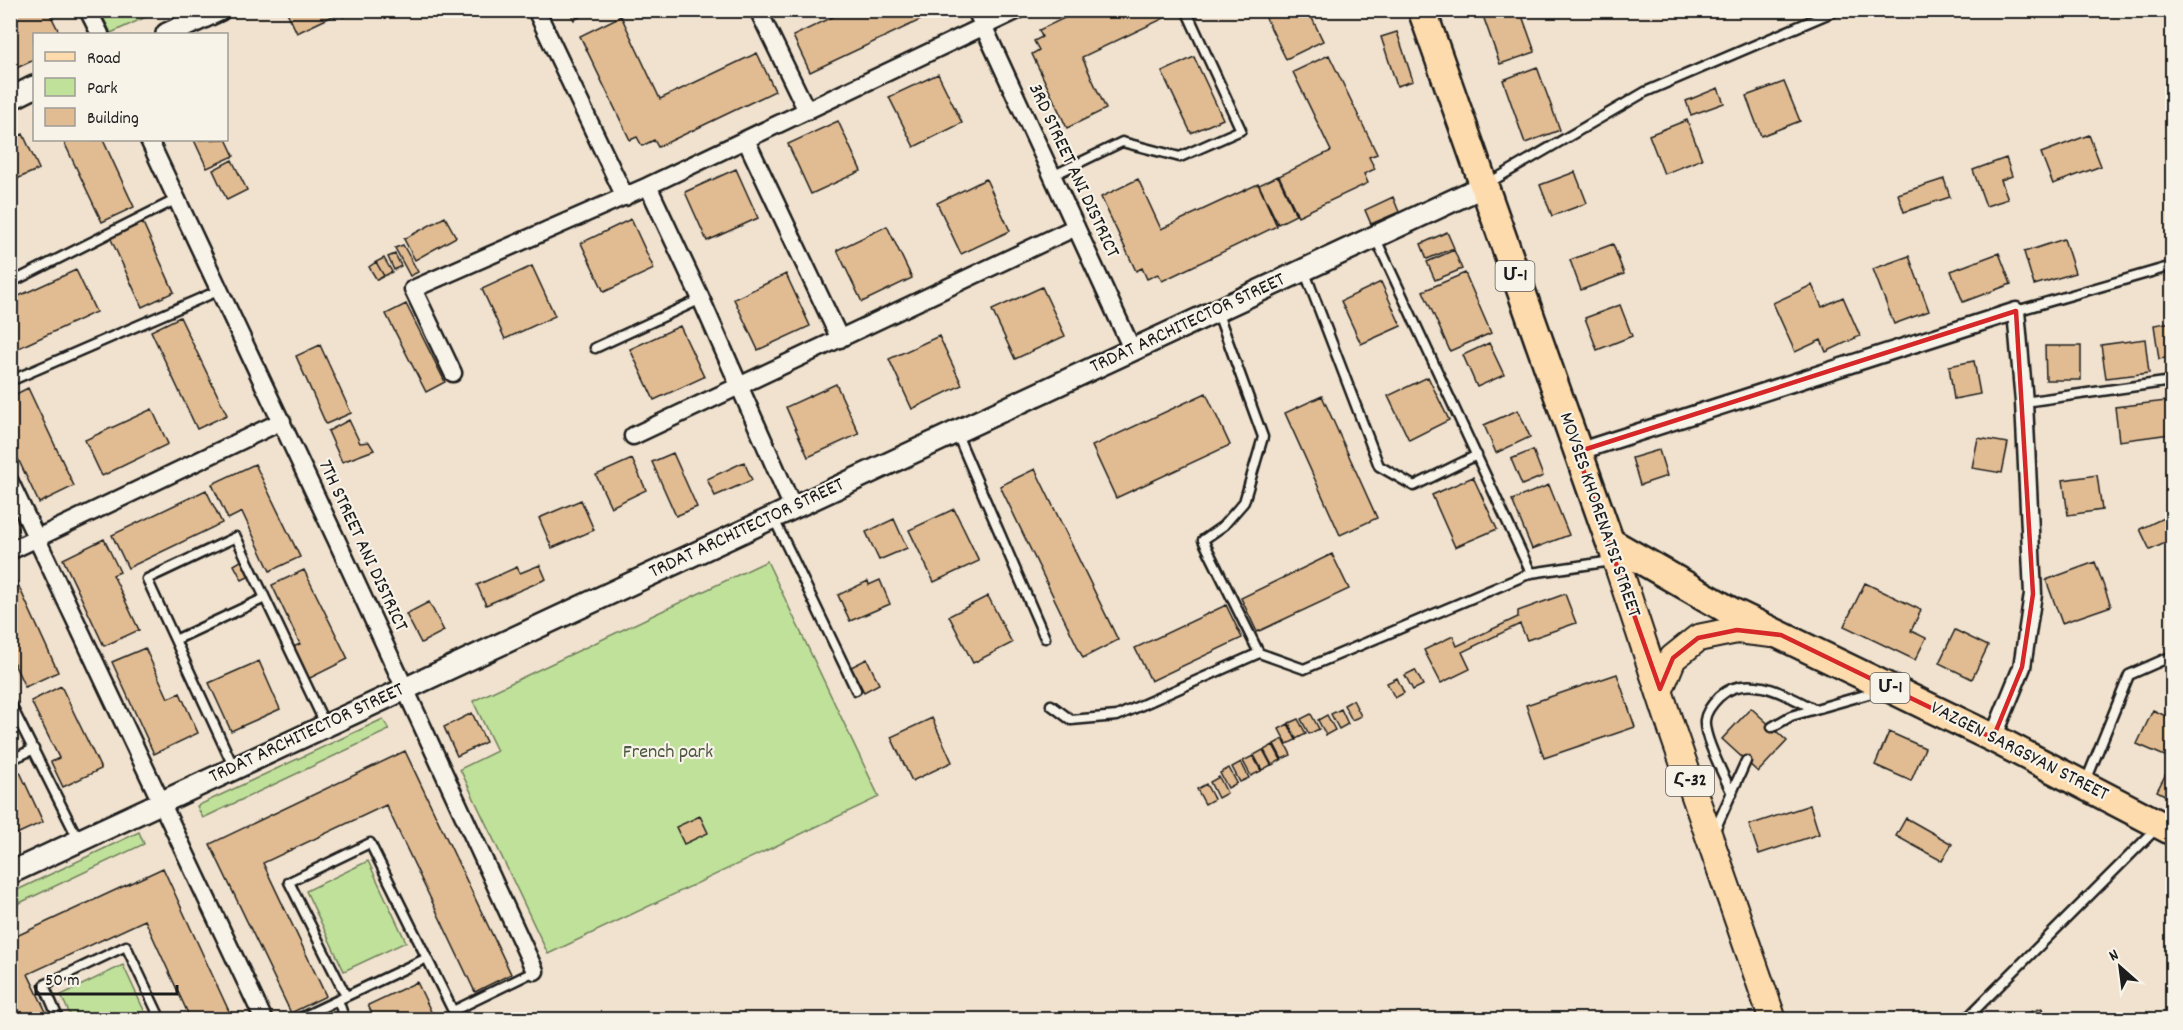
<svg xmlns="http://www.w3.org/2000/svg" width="2183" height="1030" viewBox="0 0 2183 1030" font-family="Dekko,'Noto Sans Armenian',sans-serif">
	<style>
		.green { fill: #c0e19a; stroke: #6e7e5b; stroke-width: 1.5 }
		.building { fill: #e1bc92; stroke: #1c1c1c; stroke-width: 1.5 }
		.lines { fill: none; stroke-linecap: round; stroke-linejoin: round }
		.service-casing { stroke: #1c1c1c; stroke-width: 13 }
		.minor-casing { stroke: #1c1c1c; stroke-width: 21 }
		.tertiary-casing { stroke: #1c1c1c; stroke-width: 26 }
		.primary-casing { stroke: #1c1c1c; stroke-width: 30 }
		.trunk-casing { stroke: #1c1c1c; stroke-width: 32 }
		.service { stroke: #f7f3e8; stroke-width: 8 }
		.minor { stroke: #f7f3e8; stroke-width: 16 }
		.tertiary { stroke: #f7f3e8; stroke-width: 21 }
		.primary { stroke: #fedbac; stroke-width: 26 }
		.trunk { stroke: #fedbac; stroke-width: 27 }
		.marked { fill: none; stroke: #d62828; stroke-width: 4.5; stroke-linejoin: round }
		.labels { text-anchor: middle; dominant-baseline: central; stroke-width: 4.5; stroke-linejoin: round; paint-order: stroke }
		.shield { fill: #f7f3e8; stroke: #5e5c59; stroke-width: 1.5 }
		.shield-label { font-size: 18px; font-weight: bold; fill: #1c1c1c }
		.street-label { font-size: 20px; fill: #1c1c1c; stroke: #f7f3e8 }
		.park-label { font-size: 20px; fill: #4d5742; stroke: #f7f3e8 }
	</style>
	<rect width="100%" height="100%" fill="#f0e2ce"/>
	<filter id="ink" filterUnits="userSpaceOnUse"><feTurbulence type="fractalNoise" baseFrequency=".0167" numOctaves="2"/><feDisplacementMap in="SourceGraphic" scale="12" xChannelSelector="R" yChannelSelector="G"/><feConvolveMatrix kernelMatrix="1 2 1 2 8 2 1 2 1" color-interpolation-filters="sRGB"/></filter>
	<g filter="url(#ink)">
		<path class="green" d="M100 11H159L111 33Z
			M767 561 879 797 548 954 460 769 497 751 473 701Z
			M383 719 389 730 203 818 197 806Z
			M139 832 144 844 11 907V893Z
			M368 861 406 942 344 971 306 891Z
			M123 965 148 1019H72L61 995Z"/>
		<path class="building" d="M10 10H48L60 34H34V60L10 71V29L13 28 10 22Z
			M10 10H48L60 34H34V60L10 71V29L13 28 10 22Z
			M286 10H336L337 14 297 33Z
			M340 10H357L343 17Z
			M569 10H593L574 20Z
			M847 10H926L929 16 810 72 793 36Z
			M1081 10H1176L1177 12 1082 57 1106 109 1067 128 1032 54 1039 50 1034 41 1042 37 1039 30Z
			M1262 10H1308L1323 41 1286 59Z
			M1481 10H1520L1535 52 1500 64Z
			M621 16 660 99 757 53 775 91 658 147 654 140 642 146 637 137 630 140 580 36Z
			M1397 32 1413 81 1397 86 1381 37Z
			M1329 55 1377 154 1369 157 1375 169 1364 174 1368 183 1298 216 1279 176 1331 151 1293 72Z
			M1194 57 1223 119 1191 133 1162 72Z
			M1537 67 1560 130 1525 143 1503 80Z
			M938 74 962 123 914 147 889 97Z
			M1784 82 1800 121 1761 136 1746 96Z
			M1718 88 1724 103 1691 115 1686 101Z
			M1687 120 1702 159 1664 174 1649 135Z
			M838 121 861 171 811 194 788 144Z
			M23 134 39 169 10 182V140Z
			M2089 135 2101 166 2053 184 2041 153Z
			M226 139 234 156 207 168 194 140Z
			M63 140H103L134 207 102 222Z
			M2006 158 2012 176 2001 180 2008 199 1986 206 1973 170Z
			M232 160 247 190 227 200 213 170Z
			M736 169 758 218 707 241 685 192Z
			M1575 172 1587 203 1552 216 1540 185Z
			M1278 176 1296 215 1278 224 1259 185Z
			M986 179 1010 231 961 254 937 203Z
			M1138 179 1161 229 1258 184 1277 226 1162 281 1158 274 1147 279 1142 268 1136 271 1101 197Z
			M1944 179 1950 197 1904 212 1898 194Z
			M1393 197 1399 212 1371 224 1365 210Z
			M445 217 456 237 415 260 404 239Z
			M631 219 654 269 604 292 581 243Z
			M143 223 174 292 142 307 110 237Z
			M887 226 912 278 862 302 837 250Z
			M1447 232 1454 248 1427 259 1421 244Z
			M2064 239 2075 273 2034 285 2024 252Z
			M1613 244 1624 274 1581 290 1570 260Z
			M403 245 418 272 410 276 395 248Z
			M1454 250 1462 269 1435 280 1427 262Z
			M1999 253 2011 284 1963 302 1951 271Z
			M395 254 401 266 394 270 388 257Z
			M1909 256 1929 311 1894 324 1873 269Z
			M384 258 392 272 384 276 376 262Z
			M376 262 384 276 377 280 369 267Z
			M532 266 555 316 505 339 482 289Z
			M76 270 96 312 10 352V300Z
			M1465 273 1491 333 1450 351 1423 291Z
			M786 274 810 326 758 350 734 299Z
			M1381 282 1401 326 1361 344 1341 301Z
			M1812 285 1822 307 1843 297 1860 336 1826 352 1821 340 1795 352 1773 303Z
			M1042 287 1065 336 1015 359 992 310Z
			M406 304 445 382 426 392 386 314Z
			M1620 305 1632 336 1597 350 1585 318Z
			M180 317 227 415 197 429 151 331Z
			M2172 322V357L2159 359 2154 325Z
			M680 326 704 377 654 400 630 349Z
			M939 336 962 385 912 409 889 359Z
			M2145 339 2149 373 2106 378 2101 345Z
			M1489 343 1504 375 1477 387 1463 355Z
			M320 345 351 413 326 424 296 356Z
			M2045 346H2081V380H2046Z
			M1974 361 1980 394 1954 399 1949 366Z
			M1428 377 1449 420 1409 440 1388 396Z
			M836 384 859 434 808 457 786 407Z
			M28 388 74 486 39 503 10 442V397Z
			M1206 393 1230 445 1116 498 1092 446Z
			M1322 396 1377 518 1340 535 1285 413Z
			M2166 401 2170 434 2119 441 2115 407Z
			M152 409 168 444 102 476 85 440Z
			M1518 410 1530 437 1496 453 1484 425Z
			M349 420 360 443 369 442 374 450 342 462 328 431Z
			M1978 438 2008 443 2002 473 1972 468Z
			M1533 450 1543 476 1522 485 1511 459Z
			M1659 450 1667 476 1640 485 1632 458Z
			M673 453 697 507 676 516 652 462Z
			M632 459 646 490 611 507 596 475Z
			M744 462 752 480 715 496 707 479Z
			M255 464 300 557 270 571 242 512 228 519 212 484Z
			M1035 469 1118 640 1083 658 1000 486Z
			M2097 475 2102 510 2068 515 2063 480Z
			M1473 477 1497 529 1455 547 1432 495Z
			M1549 485 1569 535 1532 549 1512 500Z
			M206 490 222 523 128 568 112 535Z
			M581 500 594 530 552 548 539 518Z
			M954 509 979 561 934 582 909 530Z
			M2172 514V540L2150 550 2140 529Z
			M894 519 907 548 879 560 866 532Z
			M104 539 120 572 113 575 139 630 104 646 63 559Z
			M1332 554 1349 589 1257 632 1241 598Z
			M244 559 252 575 242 580 234 565Z
			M2095 562 2111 606 2062 623 2046 580Z
			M540 565 546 579 486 605 477 585 517 567 520 573Z
			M304 570 348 659 306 680 291 648 300 644 272 585Z
			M15 578 58 672 25 687 10 655V580Z
			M880 580 890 604 850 621 838 595 868 581 869 585Z
			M1865 583 1921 610 1911 631 1926 638 1915 660 1844 626Z
			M1565 594 1576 623 1527 640 1520 624 1462 652 1470 669 1441 683 1424 650 1453 636 1457 646 1518 617V611Z
			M988 596 1012 643 973 663 949 616Z
			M429 602 444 631 421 643 406 614Z
			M1226 605 1242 638 1151 681 1135 648Z
			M1955 630 1988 646 1972 679 1939 663Z
			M145 648 168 698 180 693 198 733 154 754 112 662Z
			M867 659 879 684 864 692 851 667Z
			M259 661 280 709 231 731 209 683Z
			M1415 670 1423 685 1413 690 1405 675Z
			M1617 674 1635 727 1544 758 1526 705Z
			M1397 678 1404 693 1395 698 1387 683Z
			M61 686 101 769 63 787 51 762 59 758 31 701Z
			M1353 700 1361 716 1352 720 1344 705Z
			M1751 708 1787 741 1758 772 1722 739Z
			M1341 709 1348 724 1339 729 1331 714Z
			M2153 710 2172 719V745L2167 757 2137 744Z
			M472 713 486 742 457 756 444 727Z
			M1311 714 1319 729 1309 734 1301 719Z
			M1327 715 1335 730 1326 735 1318 720Z
			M932 718 952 762 912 781 891 737Z
			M1298 719 1306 734 1296 739 1289 723Z
			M1288 724 1296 740 1287 744 1279 729Z
			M1889 732 1925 748 1911 781 1875 765Z
			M1283 739 1291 755 1282 759 1274 744Z
			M1273 745 1281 760 1272 765 1264 750Z
			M1263 750 1271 765 1262 770 1254 755Z
			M405 751 511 974 475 992 386 805 263 863 326 996 291 1013 210 844Z
			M1253 756 1261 771 1251 776 1243 761Z
			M1241 762 1249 778 1240 782 1232 767Z
			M1229 768 1237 783 1228 788 1220 773Z
			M2169 768 2172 770V799L2157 791Z
			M20 772 43 822 10 837V776Z
			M1219 777 1227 793 1218 798 1210 782Z
			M1206 784 1214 799 1205 804 1197 789Z
			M1810 805 1819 834 1759 854 1749 825Z
			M700 816 708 833 684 844 676 827Z
			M1906 818 1952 844 1942 861 1896 836Z
			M163 868 233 1020H191L145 920 28 974 50 1020H10V939Z
			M417 982 435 1020H375L368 1005Z
			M2042 1008 2046 1020H2009Z"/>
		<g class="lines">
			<defs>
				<path id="service" d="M1052 176 1122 142 1180 157 1241 130 1186 10
					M1487 184 1645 92 1837 10
					M1375 237 1531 573
					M1304 270 1379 466 1414 486 1477 455
					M10 280 18 279 177 199
					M1217 311 1263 437 1244 502 1223 526 1203 540 1259 653
					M2016 311 2172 266
					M595 348 701 299
					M10 381 220 290
					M2024 402 2172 381
					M956 432 1045 638
					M773 517 856 690
					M175 640 265 598
					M10 703 78 839
					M1051 705 1071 720 1117 716 1259 653 1304 669 1531 573 1612 561
					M1772 727 1791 716 1879 691
					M10 760 34 749
					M234 768 147 579 236 537 326 726
					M2086 781 2129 675 2172 656
					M1732 794C1725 777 1703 737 1705 720 1706 711 1713 703 1719 697 1747 671 1787 695 1814 709
					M1714 832 1746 761
					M346 996 289 882 370 843 453 1011 535 971
					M338 1000 345 1020
					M59 1020 44 985 126 946 161 1020
					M296 1020 427 958
					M1965 1020 2158 827"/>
				<path id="minor" d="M88 10 100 34
					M536 10 625 197
					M976 10 1132 349
					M760 14 807 111
					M149 140 337 541 535 971
					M746 140 840 339
					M648 186 701 299 793 508
					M453 373 413 289 648 186 1018 10
					M633 436 1076 227
					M1577 452 2016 311 2024 402 2033 594 2022 667 1993 738
					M10 482 264 1020
					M10 551 282 421"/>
				<path id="tertiary" d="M167 34 219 10
					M10 99 34 87
					M10 873 1484 186"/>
				<path id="primary" d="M1610 542 1672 730 1773 1020
					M1660 689 1673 658 1698 638 1737 630 1772 634"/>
				<path id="trunk" d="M1422 10 1610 542 1732 612 1993 738 2172 831"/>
			</defs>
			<use href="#service" class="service-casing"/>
			<use href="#minor" class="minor-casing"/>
			<use href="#tertiary" class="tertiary-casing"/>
			<use href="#primary" class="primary-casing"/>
			<use href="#trunk" class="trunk-casing"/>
			<use href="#service" class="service"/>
			<use href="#minor" class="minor"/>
			<use href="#tertiary" class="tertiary"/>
			<use href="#primary" class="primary"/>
			<use href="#trunk" class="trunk"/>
		</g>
	</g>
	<path class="marked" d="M2016 311 2033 594 2022 667 1993 738 1781 635 1737 630 1698 638 1673 658 1660 689 1577 452Z"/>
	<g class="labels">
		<g class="shield">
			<rect x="1495.5" y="261" width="39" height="30" rx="4.5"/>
			<rect x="1870.5" y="673" width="39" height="30" rx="4.5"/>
			<rect x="1666" y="766" width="48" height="30" rx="4.5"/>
		</g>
		<g class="shield-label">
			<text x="1515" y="276">Մ-1</text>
			<text x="1890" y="688">Մ-1</text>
			<text x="1690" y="781">Հ-32</text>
		</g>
		<g class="street-label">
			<text transform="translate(1073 171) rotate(65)">3RD STREET ANI DISTRICT</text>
			<text transform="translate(1188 324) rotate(-25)">TRDAT ARCHITECTOR STREET</text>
			<text transform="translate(1599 515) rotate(71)">MOVSES KHORENATSI STREET</text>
			<text transform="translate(747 529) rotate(-25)">TRDAT ARCHITECTOR STREET</text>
			<text transform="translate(362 546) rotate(65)">7TH STREET ANI DISTRICT</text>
			<text transform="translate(307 734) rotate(-25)">TRDAT ARCHITECTOR STREET</text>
			<text transform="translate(2019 752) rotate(27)">VAZGEN SARGSYAN STREET</text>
		</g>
		<g class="park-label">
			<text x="668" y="753">French park</text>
		</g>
	</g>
	<rect width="2183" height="1030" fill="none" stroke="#f7f3e8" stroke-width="36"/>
	<rect x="18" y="18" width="2147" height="994" fill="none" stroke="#1c1c1c" stroke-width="2" filter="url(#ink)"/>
	<rect x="33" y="33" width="195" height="108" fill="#f7f3e8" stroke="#9f9d96" stroke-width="1.5"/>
	<rect x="45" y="52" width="30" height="9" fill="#fedbac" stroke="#9f9d96" stroke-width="1.5"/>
	<text x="87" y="63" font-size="18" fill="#1c1c1c">Road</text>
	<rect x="45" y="78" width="30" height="18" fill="#c0e19a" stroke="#9f9d96" stroke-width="1.5"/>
	<text x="87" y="93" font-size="18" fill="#1c1c1c">Park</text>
	<rect x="45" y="108" width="30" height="18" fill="#e1bc92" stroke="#9f9d96" stroke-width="1.5"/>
	<text x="87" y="123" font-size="18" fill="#1c1c1c">Building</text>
	<g transform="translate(2120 967) rotate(332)" stroke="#f7f3e8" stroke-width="4.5" paint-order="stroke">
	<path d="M0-4.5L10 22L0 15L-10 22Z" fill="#1c1c1c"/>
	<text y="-9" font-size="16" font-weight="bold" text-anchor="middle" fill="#1c1c1c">N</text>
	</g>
	<path d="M36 985v9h141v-9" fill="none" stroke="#1c1c1c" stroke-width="3"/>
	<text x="45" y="985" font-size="18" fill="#1c1c1c" stroke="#f7f3e8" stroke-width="4.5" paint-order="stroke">50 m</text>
</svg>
